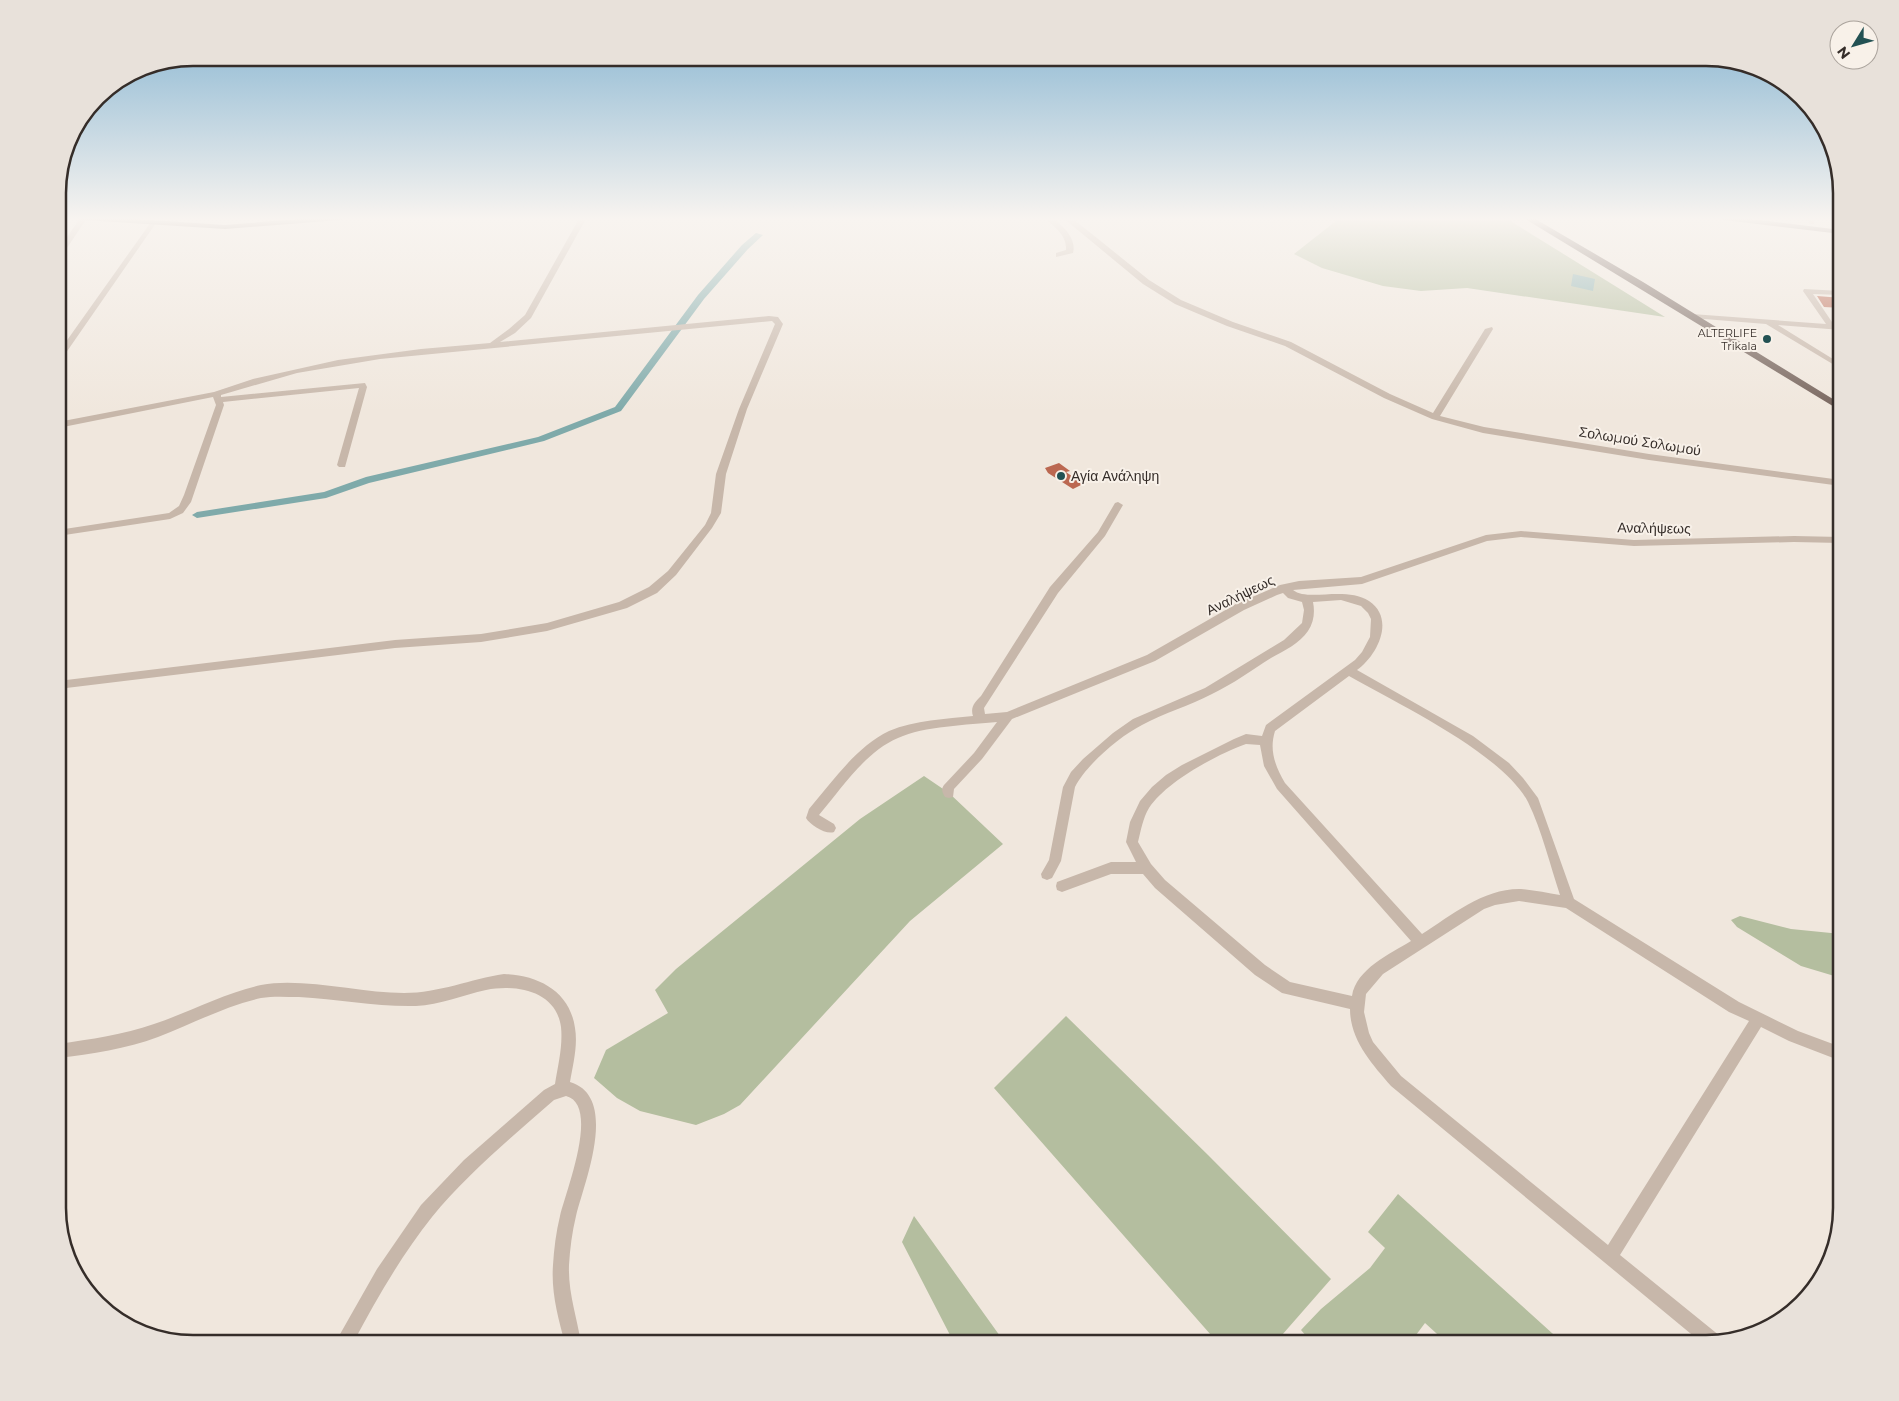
<svg xmlns="http://www.w3.org/2000/svg" width="1899" height="1401" viewBox="0 0 1899 1401" font-family="Montserrat,sans-serif">
	<style>
		.green { fill: #b4be9f }
		.water { fill: #7faaaa }
		.lines { fill: none; stroke-linecap: round; stroke-linejoin: round }
		.canal { fill: #7faaaa; fill-rule: evenodd }
		.building { fill: #bb6851 }
		.minor { fill: #c7b7aa; fill-rule: evenodd }
		.major { fill: #76645c; fill-rule: evenodd }
		.poi-dot { fill: #225153; stroke: #f8f1e9; stroke-width: 2 }
		.labels { text-anchor: middle; dominant-baseline: central; stroke-width: 4; stroke-linejoin: round; paint-order: stroke }
		.far-poi-label { font-size: 11px; fill: #352d29; stroke: #f8f1e9; text-anchor: end }
		.street-label { font-size: 14px; fill: #352d29; stroke: #f8f1e9 }
		.poi-label { font-size: 14px; fill: #352d29; stroke: #f8f1e9; text-anchor: start }
		.rim { fill: none; stroke: #352d29; stroke-width: 2.5 }
	</style>
	<rect width="100%" height="100%" fill="#f0e7dd"/>
	<path class="green" d="M1341 217H1504L1665 317 1467 288 1421 291 1383 286 1322 268 1294 254Z
		M924 776 949 793 1003 844 910 921 740 1105 724 1114 696 1125 640 1111 617 1098 594 1078 606 1050 668 1013 655 990 676 969 860 819Z
		M1740 916 1791 929 1841 934V978L1801 966 1737 927 1731 920Z
		M1066 1016 1208 1155 1331 1279 1275 1343H1218L994 1088Z
		M1398 1194 1563 1343H1447L1425 1323 1410 1343H1312L1301 1330 1321 1309 1370 1268 1385 1248 1368 1232Z
		M914 1216 1005 1343H939L950 1335 902 1242Z"/>
	<path class="water" d="M1573 274 1595 279 1593 291 1571 286Z"/>
	<g class="lines">
		<path class="canal" d="M756 233 763 235 748 249 704 299 621 411 544 441 369 483 326 498 197 518 192 515 197 512 324 492 366 477 538 437 615 407 698 295 742 245Z"/>
	</g>
	<path class="building" d="M1817 296 1842 298V308L1824 307Z
		M1059 463 1070 471 1066 472 1083 484 1073 489 1048 473 1045 468Z"/>
	<g class="lines">
		<path class="minor" d="M81 217 87 218 61 257H58V250Z
			M278 217H285L278 225H274L273 224Z
			M580 217H587L531 318 515 333 500 342 769 316 778 317 783 324 747 409 726 474 721 513 712 528 676 575 657 593 627 608 547 631 481 642 395 648 58 689V681L395 640 481 634 547 623 619 602 649 587 668 571 705 525 711 513 716 474 739 409 775 324 772 321 380 359 297 373 221 395V397L365 383 367 387 345 467H339L337 465 359 388 223 402 224 405 191 502 183 513 170 519 58 536V530L169 513 179 506 184 495 216 405 213 397 58 428V422L214 392 253 379 338 360 421 349 490 343 509 329 525 315Z
			M1006 217H1013L1009 220Z
			M1043 217H1051C1062 225 1077 238 1073 253L1056 257V253L1066 250C1067 234 1053 226 1043 217Z
			M1062 217H1070L1092 234 1149 280 1181 300 1233 322 1291 342 1390 394 1433 413 1485 329 1492 327 1493 329 1440 416 1484 427 1649 454 1841 480V486L1649 460 1483 433 1432 419 1384 398 1285 346 1227 326 1175 304 1143 284Z
			M1806 217H1813L1814 224H1810Z
			M151 222 156 223 61 360H58V353Z
			M1804 289 1841 291V295L1813 294 1834 325 1841 326V330L1778 325 1841 364V369L1766 324 1692 318 1688 316 1692 314 1826 324 1803 291Z
			M1118 502 1123 505 1105 536 1058 593 984 708 985 714 1007 712 1147 655 1236 604 1280 585 1299 581 1361 577 1486 535 1521 531 1634 540 1794 536 1841 537V543L1794 542 1634 546 1521 537 1487 541 1362 584 1293 590C1308 602 1345 586 1369 601 1396 619 1377 656 1357 670L1473 736 1509 763 1523 778 1538 798 1574 899 1739 1002 1798 1031 1841 1047V1061L1789 1041 1761 1027 1620 1255 1720 1336 1722 1340 1702 1343 1391 1086C1372 1064 1350 1040 1350 1009L1282 993 1255 975 1155 888 1143 874H1111L1062 892 1057 890 1056 886 1057 882 1111 862H1136L1126 842 1130 822 1140 801 1152 787 1166 775 1182 765 1234 739 1246 734 1262 736 1266 725 1355 660 1362 652 1370 637 1371 619 1368 613 1361 606 1341 600 1313 602C1315 612 1314 622 1308 631 1300 643 1284 651 1271 658 1252 670 1233 684 1212 694 1189 706 1164 713 1142 725 1120 736 1086 765 1075 787L1061 861 1052 878 1047 880 1042 878 1041 874 1049 860 1063 787 1071 772 1083 759 1113 733 1133 719 1205 688 1284 640 1302 623 1304 610 1302 602 1288 598 1283 593 1277 595 1244 610 1155 661 1012 719 982 759 954 789 953 797 949 798 945 797C942 792 941 789 944 785L974 753 997 722C968 725 924 726 898 738 865 752 842 788 819 815L834 824 836 828 834 832C826 835 810 825 806 818L809 809C832 782 856 747 889 731 915 720 946 719 973 716 970 707 975 702 981 696L1050 587 1098 532 1115 503ZM1349 676C1398 704 1502 753 1528 802 1542 831 1550 865 1560 895 1547 893 1534 890 1521 889 1484 888 1452 915 1422 934L1285 783C1275 766 1269 750 1275 731ZM1246 744 1260 745 1264 766 1277 789 1411 941C1390 954 1356 969 1352 996L1290 982 1265 965 1165 880 1151 864 1138 842C1141 830 1143 818 1149 808 1167 781 1216 755 1246 744ZM1519 901 1566 908 1729 1012 1749 1021 1608 1245 1401 1076 1373 1042 1369 1033 1364 1012 1366 994 1383 974 1484 909 1495 905Z
			M504 974C538 975 570 991 575 1028 578 1046 573 1064 570 1082 620 1097 584 1183 576 1216 572 1232 570 1249 569 1265 568 1293 577 1317 581 1343H565C558 1318 551 1292 553 1265 554 1249 556 1232 560 1216 565 1193 601 1105 566 1096L554 1100C512 1137 468 1173 432 1217 401 1256 376 1300 353 1343H335L377 1269 421 1205 464 1160 544 1090 555 1084C558 1065 563 1046 561 1027 556 991 517 984 486 990 463 995 440 1005 416 1006 377 1007 338 999 299 997 286 997 273 996 261 998 225 1006 192 1024 158 1037 126 1049 92 1054 58 1058V1044C91 1039 123 1035 154 1024 190 1012 224 993 261 985 302 977 360 993 404 993 439 993 471 979 504 974Z"/>
		<path class="major" d="M64 217H106L225 225 322 217H357L353 219 225 229 68 219Z
			M1522 217H1532L1643 282 1841 404V411Z
			M1712 217H1736L1841 230V234L1716 219Z"/>
	</g>
	<linearGradient id="sky" x2="0" y2="1"><stop stop-color="#7eb0cf"/><stop offset="0.53" stop-color="#f8f4f0"/><stop offset="1" stop-color="#f8f4f0" stop-opacity="0"/></linearGradient>
	<rect width="1899" height="413" fill="url(#sky)"/>
	<g class="poi-dot">
		<circle cx="1767" cy="339" r="5"/>
		<circle cx="1061" cy="476" r="5"/>
	</g>
	<g class="labels">
		<g class="far-poi-label">
			<text x="1757" y="333">ALTERLIFE<tspan x="1757" dy="13">Trikala</tspan></text>
		</g>
		<g class="street-label">
			<text transform="translate(1640 441) rotate(9)">Σολωμού Σολωμού</text>
			<text transform="translate(1654 528) rotate(1)">Αναλήψεως</text>
			<text transform="translate(1240 595) rotate(-26)">Αναλήψεως</text>
		</g>
		<g class="poi-label">
			<text x="1071" y="476">Αγία Ανάληψη</text>
		</g>
	</g>
	<path d="M0 0H1899V1401H0ZM193 66H1706A127 127 0 0 1 1833 193V1208A127 127 0 0 1 1706 1335H193A127 127 0 0 1 66 1208V193A127 127 0 0 1 193 66Z" fill="#e8e1da" fill-rule="evenodd"/>
	<path class="rim" d="M193 66H1706A127 127 0 0 1 1833 193V1208A127 127 0 0 1 1706 1335H193A127 127 0 0 1 66 1208V193A127 127 0 0 1 193 66Z"/>
	<g transform="translate(1854 45) rotate(233)"><circle r="24" fill="#f8f1e9" stroke="#aaa39c"/>
	<path d="M0-4L9 19L0 12L-9 19Z" fill="#225153"/>
	<text y="-8" font-size="14" font-weight="bold" text-anchor="middle" fill="#352d29">N</text>
	</g>
</svg>
